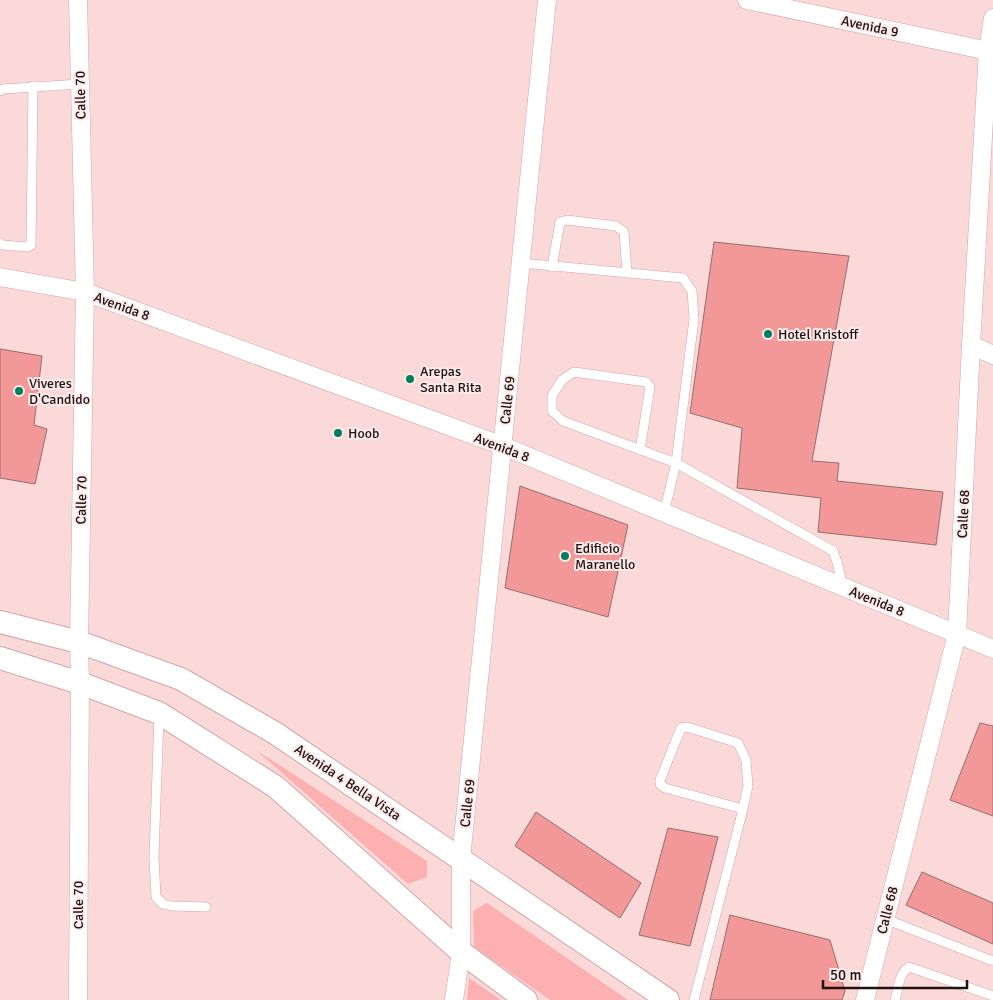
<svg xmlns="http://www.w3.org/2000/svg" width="993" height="1000" font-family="Signika,sans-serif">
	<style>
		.green { fill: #fdb0b0 }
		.building { fill: #f39899; stroke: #936e6d }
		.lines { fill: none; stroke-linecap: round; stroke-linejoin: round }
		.service-casing { stroke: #cfa7a6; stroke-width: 10 }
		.minor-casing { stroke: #cfa7a6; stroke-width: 19 }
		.tertiary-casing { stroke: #cfa7a6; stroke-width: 24 }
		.service { stroke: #fff; stroke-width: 9 }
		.minor { stroke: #fff; stroke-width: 18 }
		.tertiary { stroke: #fff; stroke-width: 22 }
		.poi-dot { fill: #007f5f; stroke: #fdebeb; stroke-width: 2 }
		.labels { text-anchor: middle; stroke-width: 4; stroke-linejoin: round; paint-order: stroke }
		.street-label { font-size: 14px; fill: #1f1111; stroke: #fdebeb }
		.poi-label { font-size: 14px; fill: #1f1111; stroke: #fdebeb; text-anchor: start }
	</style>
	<rect width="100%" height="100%" fill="#fbd9d9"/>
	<g class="green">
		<polygon points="256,750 427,861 427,877 408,884"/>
		<polygon points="487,903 628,1000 550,1000 474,947 473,911"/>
		<polygon points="469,978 501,1000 467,1000"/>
	</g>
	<g class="building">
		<polygon points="714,242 849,256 812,461 839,463 837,481 943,492 936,545 818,532 821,498 737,488 742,428 690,413"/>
		<polygon points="0,349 42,356 34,425 47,429 35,484 0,478"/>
		<polygon points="520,486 628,525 608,617 505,588"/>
		<polygon points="980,723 993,726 993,816 950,800"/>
		<polygon points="536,812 641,883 620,918 515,846"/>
		<polygon points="668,828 718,837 690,946 639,935"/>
		<polygon points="922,872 993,903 993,944 906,905"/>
		<polygon points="730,915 830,940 845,991 842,1000 710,1000"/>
	</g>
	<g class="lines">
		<g class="service-casing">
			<g id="service">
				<polyline points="0,91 3,89 80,84"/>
				<polyline points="0,243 2,245 28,247 31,245 33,86"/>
				<polyline points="521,263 683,278 692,291 694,319 676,463 664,513"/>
				<polyline points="552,267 560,222 567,220 616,226 624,232 627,273"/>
				<polyline points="640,450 650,387 646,382 574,372 562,380 552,396 552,411 563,421 676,463 833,551 837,562 843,587"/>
				<polyline points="159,716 154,857 156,897 163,904 171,906 206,907"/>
				<polyline points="885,919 993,961"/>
				<polyline points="694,1000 743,809 748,786 746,760 738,743 687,727 681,728 660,780 660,784 665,788 743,809"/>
				<path d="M 895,1000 C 898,989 899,973 909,967 L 993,996"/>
			</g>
		</g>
		<g class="minor-casing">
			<g id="minor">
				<polyline points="747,0 993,52"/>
				<polyline points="0,277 85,292 503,446 993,649"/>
				<polyline points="971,345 993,355"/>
				<polyline points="78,1000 80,683 79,642 85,292 78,0"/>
				<polyline points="454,1000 461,952 461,859 547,0"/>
				<polyline points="865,1000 957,634 971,345 988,50 993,18"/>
			</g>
		</g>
		<g class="tertiary-casing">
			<g id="tertiary">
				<polyline points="0,622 79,642 181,679 275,733 668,1000"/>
				<polyline points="0,658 80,683 159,713 276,787 461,952 526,1000"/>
			</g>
		</g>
		<use href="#service" class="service"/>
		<use href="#minor" class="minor"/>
		<use href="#tertiary" class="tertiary"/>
	</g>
	<g class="poi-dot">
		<circle cx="768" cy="334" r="5"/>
		<circle cx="410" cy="379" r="5"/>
		<circle cx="19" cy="391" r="5"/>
		<circle cx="338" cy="433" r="5"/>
		<circle cx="565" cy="556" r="5"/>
	</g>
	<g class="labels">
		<g class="street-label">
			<text transform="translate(870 26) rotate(12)" y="5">Avenida 9</text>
			<text transform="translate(80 95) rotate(-91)" y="5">Calle 70</text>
			<text transform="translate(122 306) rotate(20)" y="5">Avenida 8</text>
			<text transform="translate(507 400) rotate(-84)" y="5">Calle 69</text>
			<text transform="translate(502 447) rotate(21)" y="5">Avenida 8</text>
			<text transform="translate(81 500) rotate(-89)" y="5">Calle 70</text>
			<text transform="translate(963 514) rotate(-87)" y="5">Calle 68</text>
			<text transform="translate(877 601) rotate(22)" y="5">Avenida 8</text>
			<text transform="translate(348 782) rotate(34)" y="5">Avenida 4 Bella Vista</text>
			<text transform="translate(467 803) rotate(-84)" y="5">Calle 69</text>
			<text transform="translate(78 905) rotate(-90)" y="5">Calle 70</text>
			<text transform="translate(887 910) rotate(-76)" y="5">Calle 68</text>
		</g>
		<g class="poi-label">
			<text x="778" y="339">Hotel Kristoff</text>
			<text x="420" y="376">Arepas<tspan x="420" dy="16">Santa Rita</tspan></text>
			<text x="29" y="388">Viveres<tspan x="29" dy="16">D'Candido</tspan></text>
			<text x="348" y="438">Hoob</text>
			<text x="575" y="553">Edificio<tspan x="575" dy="16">Maranello</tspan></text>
		</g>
	</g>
	<path d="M823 980v8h144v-8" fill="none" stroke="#1f1111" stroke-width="2.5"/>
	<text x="830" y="980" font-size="15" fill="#1f1111" stroke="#fdebeb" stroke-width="4" paint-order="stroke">50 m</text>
</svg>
